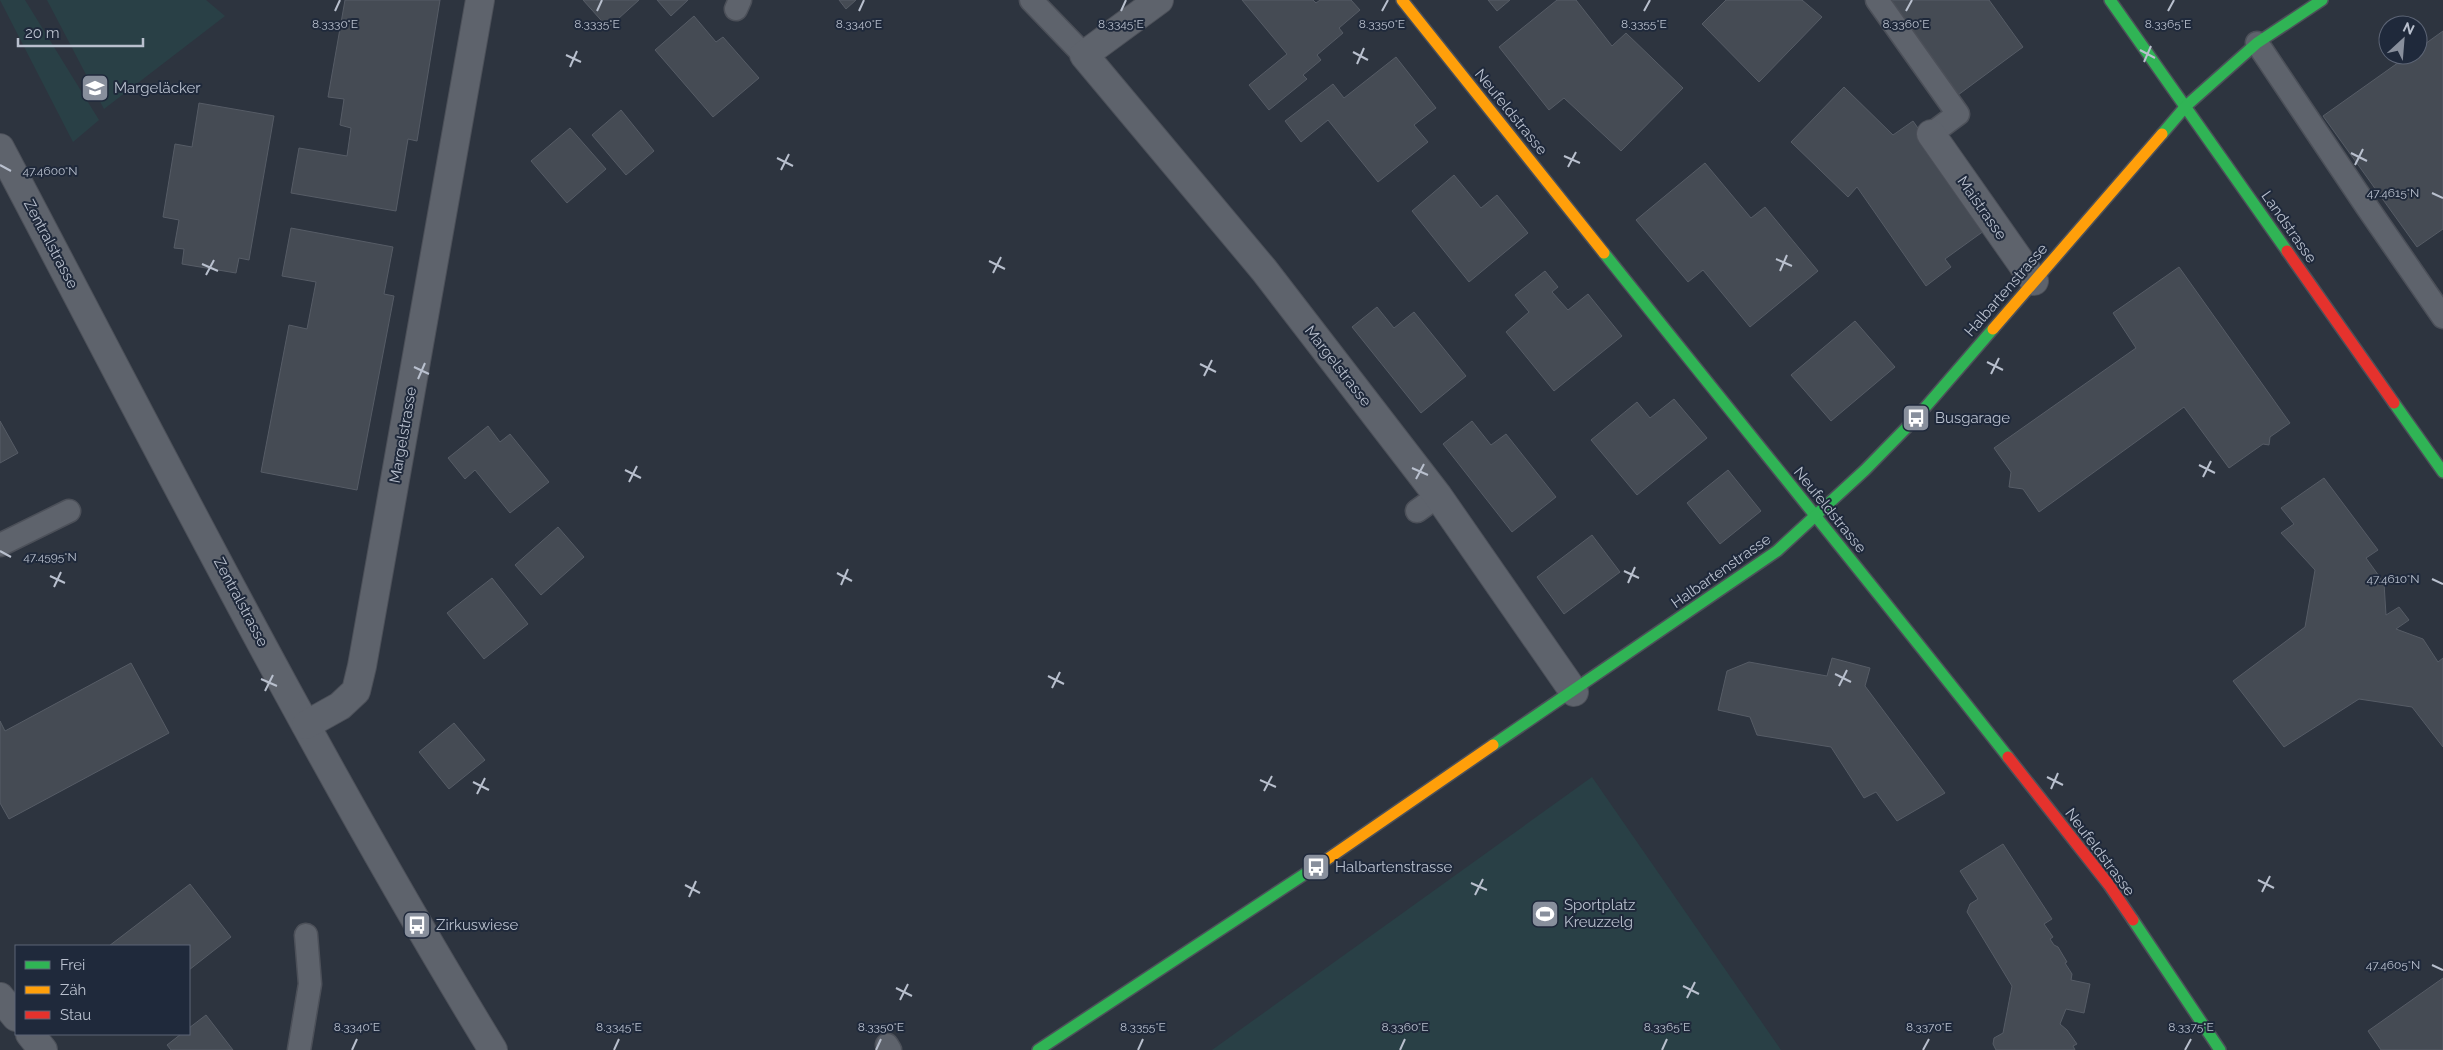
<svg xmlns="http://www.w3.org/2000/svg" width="2443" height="1050" font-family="Raleway,sans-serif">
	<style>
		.green { fill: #294046 }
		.building { fill: #454b54; stroke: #565c66 }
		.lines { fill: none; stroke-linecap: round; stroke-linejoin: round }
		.lane-casing { stroke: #4c5059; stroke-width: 25 }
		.street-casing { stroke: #4c5059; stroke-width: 30 }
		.fast-casing { stroke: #4c5059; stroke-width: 14 }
		.slow-casing { stroke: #4c5059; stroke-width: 14 }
		.jam-casing { stroke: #4c5059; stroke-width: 14 }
		.lane { stroke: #5e636c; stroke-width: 22 }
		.street { stroke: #5e636c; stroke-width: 28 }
		.fast { stroke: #30b455; stroke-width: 11 }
		.slow { stroke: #ff9f0a; stroke-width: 11 }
		.jam { stroke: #e5322d; stroke-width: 11 }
		.ticks { fill: none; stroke: #b9c0ce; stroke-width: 2 }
		.labels { text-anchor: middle; stroke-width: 4; stroke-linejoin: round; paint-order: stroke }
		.poi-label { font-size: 15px; fill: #b9c0ce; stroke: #1f293b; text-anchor: start }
		.street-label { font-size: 15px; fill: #b9c0ce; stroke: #1f293b }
		.ticks-label { font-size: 12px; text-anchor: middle; fill: #b9c0ce; stroke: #1f293b; stroke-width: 4; stroke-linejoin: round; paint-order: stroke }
	</style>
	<rect width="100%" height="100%" fill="#2d343f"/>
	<g class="green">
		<polygon points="0,0 25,0 99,120 73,142"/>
		<polygon points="47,0 206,0 225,16 104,109"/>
		<polygon points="1592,777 1781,1050 1212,1050"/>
	</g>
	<g class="building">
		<polygon points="345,0 440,0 417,141 408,139 396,211 291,193 299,148 347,156 351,128 340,125 344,99 328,97"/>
		<polygon points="583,0 639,0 608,28"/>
		<polygon points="657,0 688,0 671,16"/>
		<polygon points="839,0 856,0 846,9"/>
		<polygon points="1242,0 1313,0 1316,3 1320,0 1351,0 1360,10 1339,28 1343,33 1317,55 1321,60 1303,75 1307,79 1269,110 1249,85 1287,54"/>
		<polygon points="1488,0 1510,0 1497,11"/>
		<polygon points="1557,0 1576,0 1612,46 1626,33 1683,88 1621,151 1564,98 1549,110 1499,47"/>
		<polygon points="1726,0 1802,0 1822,17 1759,82 1702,24"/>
		<polygon points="1890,0 1989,0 2023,47 1958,95"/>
		<polygon points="694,16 716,42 723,37 759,78 713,117 655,50"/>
		<polygon points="2443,31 2443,229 2417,247 2323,116 2409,55 2418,55 2418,49"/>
		<polygon points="1396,57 1436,108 1414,125 1428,142 1378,182 1328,120 1301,142 1285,121 1333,84 1344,98"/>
		<polygon points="1844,87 1893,135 1913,121 1988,228 1945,259 1951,267 1926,286 1857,187 1848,197 1791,142"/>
		<polygon points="199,103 274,116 249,260 239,258 236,273 182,264 184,249 174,248 179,220 163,217 175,144 192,147"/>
		<polygon points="621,110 654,151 626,175 592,135"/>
		<polygon points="570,128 606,169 567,203 531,161"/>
		<polygon points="1705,163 1751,218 1765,207 1818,271 1750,327 1703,270 1688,282 1636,220"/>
		<polygon points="1454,175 1481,208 1497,195 1528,233 1469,282 1412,211"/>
		<polygon points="291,228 393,247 384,294 394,296 357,490 261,472 289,325 307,329 316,282 282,276"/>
		<polygon points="2179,267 2290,423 2270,437 2269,445 2263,444 2229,468 2184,407 2039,512 2023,489 2009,487 2011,472 1994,448 2136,348 2113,313"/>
		<polygon points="1545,271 1558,287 1552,292 1568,310 1588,294 1622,336 1554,391 1506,332 1529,312 1515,295"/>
		<polygon points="1377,307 1394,328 1414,312 1466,376 1421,413 1352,327"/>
		<polygon points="1855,321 1895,367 1831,421 1791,375"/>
		<polygon points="1674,399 1707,438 1637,495 1591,440 1637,402 1650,418"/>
		<polygon points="0,421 18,453 0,463"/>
		<polygon points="1472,421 1491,445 1506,434 1556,497 1512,532 1443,444"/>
		<polygon points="488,426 500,442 510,434 549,482 510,513 475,470 465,479 448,458"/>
		<polygon points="1728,470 1761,511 1720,544 1687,503"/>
		<polygon points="2324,478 2378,550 2366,558 2384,583 2386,615 2399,607 2409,620 2396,629 2423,639 2438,662 2443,658 2443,747 2412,707 2359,699 2284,747 2233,681 2305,627 2315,570 2281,533 2294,524 2281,508"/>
		<polygon points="558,527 584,557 541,595 515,565"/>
		<polygon points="1592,535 1620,572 1564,614 1537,577"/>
		<polygon points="492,578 528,624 484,659 447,613"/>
		<polygon points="1832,658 1870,668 1865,686 1945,793 1897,821 1876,792 1864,798 1831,747 1757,735 1750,717 1718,710 1727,671 1749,662 1827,676"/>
		<polygon points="131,663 169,733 9,819 0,803 0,721 5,731"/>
		<polygon points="454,723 485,760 449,789 419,752"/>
		<polygon points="2003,844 2052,919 2044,924 2053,937 2050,939 2054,945 2058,947 2067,962 2065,963 2072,974 2071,980 2090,984 2084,1013 2066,1009 2060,1024 2067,1030 2077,1044 2073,1046 2075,1050 1996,1050 1993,1044 1994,1038 2003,1033 2012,986 1967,912 1970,904 1978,899 1960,871"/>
		<polygon points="190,884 231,937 189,970 189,946 109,946"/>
		<polygon points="2443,978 2443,1050 2381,1050 2368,1031"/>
		<polygon points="206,1015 233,1050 171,1050 167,1045 181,1034 189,1034 189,1028"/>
	</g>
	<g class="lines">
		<g class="lane-casing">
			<g id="lane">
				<polyline points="1031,0 1084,55"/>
				<polyline points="1877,0 1958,114 1931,134"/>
				<polyline points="736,9 740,0"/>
				<polyline points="2257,43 2367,207 2443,317"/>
				<polyline points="1417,511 1438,496"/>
				<polyline points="0,545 69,511"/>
				<polyline points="887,1045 890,1050"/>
				<polyline points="299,1050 310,984 306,935"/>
			</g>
		</g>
		<g class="street-casing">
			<g id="street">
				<polyline points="1159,0 1084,55 1264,270 1438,496 1574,692"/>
				<polyline points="1931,134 2034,281"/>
				<path d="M 0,148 C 160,451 314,757 493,1050"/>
				<polyline points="306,725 340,706 356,691 362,666 480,0"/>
				<polyline points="0,997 16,1017"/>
				<polyline points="30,1034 43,1050"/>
			</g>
		</g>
		<g class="fast-casing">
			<g id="fast">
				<polyline points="2110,0 2287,251"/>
				<polyline points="2162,134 2186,106 2257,43 2322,0"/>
				<path d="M 1604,253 C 1739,422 1875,588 2008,757"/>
				<polyline points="2394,403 2443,472"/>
				<polyline points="1493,745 1777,551 1865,470 1916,418 1993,329"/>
				<polyline points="2133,920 2220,1050"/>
				<polyline points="1038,1050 1326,860"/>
			</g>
		</g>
		<g class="slow-casing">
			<g id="slow">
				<polyline points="1402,0 1604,253"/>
				<polyline points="1993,329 2162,134"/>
				<polyline points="1326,860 1493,745"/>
			</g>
		</g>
		<g class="jam-casing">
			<g id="jam">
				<polyline points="2287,251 2394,403"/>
				<polyline points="2008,757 2109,885 2133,920"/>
			</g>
		</g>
		<use href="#lane" class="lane"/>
		<use href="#street" class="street"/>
		<use href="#fast" class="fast"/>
		<use href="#slow" class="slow"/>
		<use href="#jam" class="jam"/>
	</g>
	<path class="ticks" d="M 335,11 L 340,0M 597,11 L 602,0M 859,11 L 864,0M 1121,11 L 1126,0M 1382,11 L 1388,0M 1644,11 L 1650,0M 1906,11 L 1912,0M 2168,11 L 2174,0M 2140,50 L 2155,58M 1353,52 L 1368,60M 566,55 L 581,62M 2144,62 L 2151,46M 1357,64 L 1364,48M 570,67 L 577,51M 2351,153 L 2367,161M 1564,156 L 1580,163M 777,158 L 793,166M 0,165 L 11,171M 2355,165 L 2363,149M 1568,167 L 1576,152M 781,170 L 789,154M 2432,193 L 2443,198M 1776,259 L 1792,266M 989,261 L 1005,269M 202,264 L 218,271M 1780,271 L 1787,255M 993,273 L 1001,257M 206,275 L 214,260M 1987,362 L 2003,370M 1200,364 L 1216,372M 414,367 L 429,374M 1991,374 L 1999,358M 1204,376 L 1212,360M 418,379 L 425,363M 2199,465 L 2215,473M 1412,468 L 1428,475M 625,470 L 641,478M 2203,477 L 2211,461M 1416,479 L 1424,464M 629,482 L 637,466M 0,551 L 11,557M 1624,571 L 1639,578M 837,573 L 852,581M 50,576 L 65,583M 2432,579 L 2443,584M 1628,583 L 1635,567M 841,585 L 848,569M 54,587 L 61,572M 1835,674 L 1851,682M 1048,676 L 1064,684M 261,679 L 277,686M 1839,686 L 1847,670M 1052,688 L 1060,672M 265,691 L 273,675M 2047,777 L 2063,785M 1260,780 L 1276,787M 473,782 L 489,790M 2051,789 L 2058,773M 1264,791 L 1272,776M 477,794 L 485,778M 2258,880 L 2274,888M 1471,883 L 1487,890M 685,885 L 700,893M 2262,892 L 2270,876M 1475,895 L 1483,879M 689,897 L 696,881M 2432,965 L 2443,970M 1683,986 L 1699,994M 896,988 L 912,996M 1687,998 L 1695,982M 900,1000 L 908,984M 352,1050 L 357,1039M 614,1050 L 619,1039M 876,1050 L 881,1039M 1138,1050 L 1143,1039M 1400,1050 L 1405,1039M 1662,1050 L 1667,1039M 1923,1050 L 1929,1039M 2185,1050 L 2191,1039"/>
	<defs>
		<g id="school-square" transform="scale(1.4375)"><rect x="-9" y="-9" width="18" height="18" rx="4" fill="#888f9c" stroke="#1f293b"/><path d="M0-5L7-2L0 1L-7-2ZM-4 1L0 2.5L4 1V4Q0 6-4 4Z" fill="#fff"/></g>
		<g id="bus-square" transform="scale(1.4375)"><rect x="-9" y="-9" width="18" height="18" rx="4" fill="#888f9c" stroke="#1f293b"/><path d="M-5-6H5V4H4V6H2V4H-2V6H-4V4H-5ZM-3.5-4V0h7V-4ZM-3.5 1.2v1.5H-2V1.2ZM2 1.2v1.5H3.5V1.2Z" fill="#fff"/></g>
		<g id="stadium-square" transform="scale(1.4375)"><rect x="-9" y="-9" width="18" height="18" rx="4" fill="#888f9c" stroke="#1f293b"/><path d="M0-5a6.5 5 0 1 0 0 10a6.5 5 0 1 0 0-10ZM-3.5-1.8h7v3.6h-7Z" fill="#fff"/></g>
	</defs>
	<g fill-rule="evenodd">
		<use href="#school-square" x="95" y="88"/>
		<use href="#bus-square" x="1916" y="418"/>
		<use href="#bus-square" x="1316" y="867"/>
		<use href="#stadium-square" x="1545" y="914"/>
		<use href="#bus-square" x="417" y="925"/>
	</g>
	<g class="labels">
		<g class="poi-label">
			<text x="114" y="93">Margeläcker</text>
			<text x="1935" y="423">Busgarage</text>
			<text x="1335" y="872">Halbartenstrasse</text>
			<text x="1564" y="910">Sportplatz<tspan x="1564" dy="17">Kreuzzelg</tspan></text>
			<text x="436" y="930">Zirkuswiese</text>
		</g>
		<g class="street-label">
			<text transform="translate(1511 112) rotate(51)" y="5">Neufeldstrasse</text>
			<text transform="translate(1982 208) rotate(55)" y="5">Maistrasse</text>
			<text transform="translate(2289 227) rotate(55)" y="5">Landstrasse</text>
			<text transform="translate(51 244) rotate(62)" y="5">Zentralstrasse</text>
			<text transform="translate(2006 290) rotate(-49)" y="5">Halbartenstrasse</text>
			<text transform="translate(1338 366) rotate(52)" y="5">Margelstrasse</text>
			<text transform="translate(403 435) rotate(-80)" y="5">Margelstrasse</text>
			<text transform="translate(1830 510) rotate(51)" y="5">Neufeldstrasse</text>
			<text transform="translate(1721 571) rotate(-35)" y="5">Halbartenstrasse</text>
			<text transform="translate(241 602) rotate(62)" y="5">Zentralstrasse</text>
			<text transform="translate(2100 852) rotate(53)" y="5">Neufeldstrasse</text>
		</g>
	</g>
	<g class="ticks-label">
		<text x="335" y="28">8.3330°E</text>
		<text x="597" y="28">8.3335°E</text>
		<text x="859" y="28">8.3340°E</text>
		<text x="1121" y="28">8.3345°E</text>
		<text x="1382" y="28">8.3350°E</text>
		<text x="1644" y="28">8.3355°E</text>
		<text x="1906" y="28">8.3360°E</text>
		<text x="2168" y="28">8.3365°E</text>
		<text x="50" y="175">47.4600°N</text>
		<text x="2393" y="197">47.4615°N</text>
		<text x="50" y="561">47.4595°N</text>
		<text x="2393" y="583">47.4610°N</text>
		<text x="2393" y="969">47.4605°N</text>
		<text x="357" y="1031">8.3340°E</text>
		<text x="619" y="1031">8.3345°E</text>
		<text x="881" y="1031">8.3350°E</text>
		<text x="1143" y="1031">8.3355°E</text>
		<text x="1405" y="1031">8.3360°E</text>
		<text x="1667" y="1031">8.3365°E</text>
		<text x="1929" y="1031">8.3370°E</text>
		<text x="2191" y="1031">8.3375°E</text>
	</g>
	<rect x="15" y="945" width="175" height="90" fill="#1f293b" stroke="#5d6576"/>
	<rect x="25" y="961" width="25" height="8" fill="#30b455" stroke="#5d6576"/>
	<text x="60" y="970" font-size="15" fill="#b9c0ce">Frei</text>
	<rect x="25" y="986" width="25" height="8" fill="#ff9f0a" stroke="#5d6576"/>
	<text x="60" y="995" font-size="15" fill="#b9c0ce">Zäh</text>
	<rect x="25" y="1011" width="25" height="8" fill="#e5322d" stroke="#5d6576"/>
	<text x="60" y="1020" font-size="15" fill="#b9c0ce">Stau</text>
	<g transform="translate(2403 40) rotate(26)"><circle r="24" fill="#1f293b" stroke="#5d6576"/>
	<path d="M0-4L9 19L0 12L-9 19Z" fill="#888f9c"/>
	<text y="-8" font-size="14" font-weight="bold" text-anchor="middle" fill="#b9c0ce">N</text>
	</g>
	<path d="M18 38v8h125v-8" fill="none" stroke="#b9c0ce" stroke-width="2.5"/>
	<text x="25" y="38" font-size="15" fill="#b9c0ce" stroke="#1f293b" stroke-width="4" paint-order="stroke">20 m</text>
</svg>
